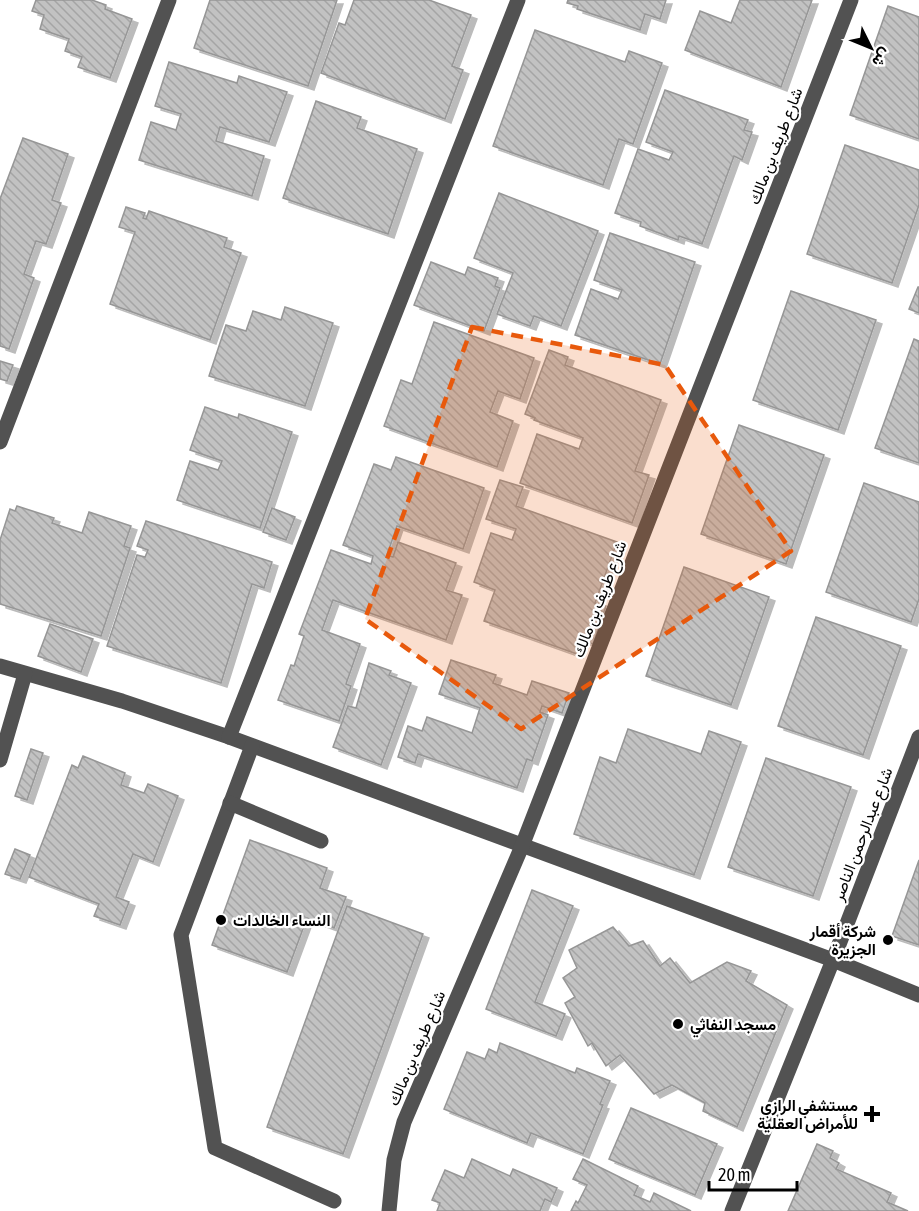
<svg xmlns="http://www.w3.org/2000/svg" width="919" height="1211" font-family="'Asap Condensed',Vazirmatn,sans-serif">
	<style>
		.building { fill: url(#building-back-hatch); stroke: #969696; stroke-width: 1.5; filter: url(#shadow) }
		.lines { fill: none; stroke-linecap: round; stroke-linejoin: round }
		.minor { stroke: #525252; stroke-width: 15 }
		.marked { fill: #e8590c; fill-opacity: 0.2; stroke: #e8590c; stroke-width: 4.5; stroke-dasharray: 12 8; stroke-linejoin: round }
		.poi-dot { fill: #000; stroke: #fff; stroke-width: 2 }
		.labels { text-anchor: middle; stroke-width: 4.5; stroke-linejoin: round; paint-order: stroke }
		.street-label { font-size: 16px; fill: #000; stroke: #fff }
		.poi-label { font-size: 16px; font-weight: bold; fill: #000; stroke: #fff; text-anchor: start }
	</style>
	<defs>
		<pattern id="building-back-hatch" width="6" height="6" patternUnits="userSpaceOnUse" patternTransform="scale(1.5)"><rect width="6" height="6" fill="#c2c2c2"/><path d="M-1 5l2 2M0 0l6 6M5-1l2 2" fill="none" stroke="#a5a5a5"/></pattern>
		<filter id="shadow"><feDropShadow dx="6" dy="4" stdDeviation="0" flood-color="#0004"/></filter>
	</defs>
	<rect width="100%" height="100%" fill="#fff"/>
	<g class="building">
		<polygon points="36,0 92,0 106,5 105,9 132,19 110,78 78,67 82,57 65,51 69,39 40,29 44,15 32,11"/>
		<polygon points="210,0 337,0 308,86 194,48"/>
		<polygon points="354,0 429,0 471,15 452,66 463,70 445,119 321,73 339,23 345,25"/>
		<polygon points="568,0 666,0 660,19 645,14 640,30 577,9 578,6 567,3"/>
		<polygon points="740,0 812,0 781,87 685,50 700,11 731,23"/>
		<polygon points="888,6 919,17 919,139 850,115"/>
		<polygon points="535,30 625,62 629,51 662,63 633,144 619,139 603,185 493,146"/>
		<polygon points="169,62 237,83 239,76 287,92 269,142 220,127 216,141 264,156 252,196 139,160 151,122 176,130 181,114 155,106"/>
		<polygon points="665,90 748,120 744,130 752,132 742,160 734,156 702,244 679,236 678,240 640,226 641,222 615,213 638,149 669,160 673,152 646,142"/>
		<polygon points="316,101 361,117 357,128 417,149 388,234 283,198"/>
		<polygon points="23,138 68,154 52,200 61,203 46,244 36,241 24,274 34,278 9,349 0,346 0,199"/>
		<polygon points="845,145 919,170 919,205 892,283 807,254"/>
		<polygon points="499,193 598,231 561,326 534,316 530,326 497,314 513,273 474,258"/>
		<polygon points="126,207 145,213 143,218 146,219 149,211 227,238 224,247 241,253 210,340 110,304 135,232 119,227"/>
		<polygon points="610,233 695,262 660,364 575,335 591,289 618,299 622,290 594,280"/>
		<polygon points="431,262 465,275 468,267 498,278 495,286 500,288 484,331 414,305"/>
		<polygon points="918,287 919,287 919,313 909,309"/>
		<polygon points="791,291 876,320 838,430 753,400"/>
		<polygon points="285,307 333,323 305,406 209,376 226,325 246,331 253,311 281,320"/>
		<polygon points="434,322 534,358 520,399 498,391 490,412 513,421 497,467 384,426 401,380 412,384"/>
		<polygon points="914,339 919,341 919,463 875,448"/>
		<polygon points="549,350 568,357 565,365 661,400 635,471 649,475 632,523 520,483 537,434 579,449 583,438 534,420 535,418 525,414"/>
		<polygon points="0,361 13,365 7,381 0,379"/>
		<polygon points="205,407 238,418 239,414 292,432 260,528 177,500 190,461 218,470 222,461 190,450"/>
		<polygon points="739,425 824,455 786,564 701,534"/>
		<polygon points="396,457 484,488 463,549 397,526 387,555 393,557 398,542 456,563 446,590 462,595 446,640 333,600 322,630 360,644 346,684 351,686 339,721 278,700 291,665 294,666 304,636 299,634 331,550 371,564 373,556 343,545 374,464 391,470"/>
		<polygon points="500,480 523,487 516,506 617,542 595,603 606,606 593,644 582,640 577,654 484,621 495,590 474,582 491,533 512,540 516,529 486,519"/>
		<polygon points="864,483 919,502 919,599 911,622 826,592"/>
		<polygon points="17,506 54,518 52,523 82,533 89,512 131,526 124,546 130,548 101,636 0,604 0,540 10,509 15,511"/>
		<polygon points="272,508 295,517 286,540 263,532"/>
		<polygon points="146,521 272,562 264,588 252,584 221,683 107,646 137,555 145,557 148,550 137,546"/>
		<polygon points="684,567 769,597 731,705 646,676"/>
		<polygon points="816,617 901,646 863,755 778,726"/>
		<polygon points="50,624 93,639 81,672 38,656"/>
		<polygon points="451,660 496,675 493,683 527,695 532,681 569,693 562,713 542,706 540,712 548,715 532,761 527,759 517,788 418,754 415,763 398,757 408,726 422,731 427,717 472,733 480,708 439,694"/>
		<polygon points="369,663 391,671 389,675 411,683 381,765 333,747 348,706 356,708"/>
		<polygon points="628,729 701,754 709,731 741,742 694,875 574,834 600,757 616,763"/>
		<polygon points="31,749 43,753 27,800 15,796"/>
		<polygon points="83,756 125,773 121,785 144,793 148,784 178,796 153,862 133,854 116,897 129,902 120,925 94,916 99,904 29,877 72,765 78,768"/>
		<polygon points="766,758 851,787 813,896 728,867"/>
		<polygon points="250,840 327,868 320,888 346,897 334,928 307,918 287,972 212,945"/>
		<polygon points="15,849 30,855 20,879 5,874"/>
		<polygon points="919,860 919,945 892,936"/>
		<polygon points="532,890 573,906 535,1002 565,1014 556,1036 486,1009"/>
		<polygon points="347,906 423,934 343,1154 267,1127"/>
		<polygon points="613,927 629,946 643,941 660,966 670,958 690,983 727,962 751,971 746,981 787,1005 737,1127 703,1111 705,1103 672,1085 654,1094 620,1055 606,1066 592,1043 588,1046 565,1003 575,997 563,978 577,968 569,950"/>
		<polygon points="500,1043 575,1073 577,1068 610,1081 600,1104 603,1105 583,1154 531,1133 527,1143 444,1109 467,1052 485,1059 489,1049 497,1053"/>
		<polygon points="631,1108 717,1144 695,1195 609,1159"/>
		<polygon points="817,1144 833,1151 830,1158 839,1163 836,1169 891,1193 887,1202 908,1211 788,1211"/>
		<polygon points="472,1159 510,1176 513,1169 557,1188 551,1202 545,1199 540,1211 437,1211 440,1203 432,1200 445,1170 464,1178"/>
		<polygon points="583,1159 638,1186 634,1195 650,1202 654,1193 691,1211 571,1211 576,1201 578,1203 587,1185 573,1179"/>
	</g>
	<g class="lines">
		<g class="minor">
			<polyline points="0,442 169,0"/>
			<polyline points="0,666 122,701 229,737 833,960 919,995"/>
			<polyline points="229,737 518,0"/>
			<polyline points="252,746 181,935 215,1148 334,1201"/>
			<polyline points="0,760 25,674"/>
			<polyline points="230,803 321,841"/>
			<polyline points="389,1211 394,1160 404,1122 522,846 851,0"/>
			<polyline points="732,1211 833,960 919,737"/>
		</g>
	</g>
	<path class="marked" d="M 472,327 L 665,365 L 791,551 L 521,729 L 365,619 Z"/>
	<g class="poi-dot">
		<circle cx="221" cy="920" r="6"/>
		<circle cx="888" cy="940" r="6"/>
		<circle cx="678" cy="1024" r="6"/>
		<path d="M869 1105h6v6h6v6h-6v6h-6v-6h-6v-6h6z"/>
	</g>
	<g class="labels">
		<g class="street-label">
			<text transform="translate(775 146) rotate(-69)" y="6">شارع طريف بن مالك</text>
			<text transform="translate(599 599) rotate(-69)" y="6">شارع طريف بن مالك</text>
			<text transform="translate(862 834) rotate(-69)" y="6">شارع عبدالرحمن الناصر</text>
			<text transform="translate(416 1048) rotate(-67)" y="6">شارع طريف بن مالك</text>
		</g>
		<g class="poi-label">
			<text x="233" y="926">النساء الخالدات</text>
			<text x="876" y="937" text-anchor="end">شركة أقمار<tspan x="876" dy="18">الجزيرة</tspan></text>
			<text x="690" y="1030">مسجد النفاثي</text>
			<text x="858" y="1111" text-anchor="end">مستشفي الرازي<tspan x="858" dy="18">للأمراض العقلية</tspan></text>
		</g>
	</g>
	<g transform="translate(871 48) rotate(133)" stroke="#ffffff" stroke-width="4.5" paint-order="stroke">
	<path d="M0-4.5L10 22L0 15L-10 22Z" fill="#000000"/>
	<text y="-9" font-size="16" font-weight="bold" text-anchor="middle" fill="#000000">ش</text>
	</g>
	<path d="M709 1181v9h88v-9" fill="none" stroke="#000000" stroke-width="3"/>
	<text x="718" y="1181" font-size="18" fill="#000000" stroke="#ffffff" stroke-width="4.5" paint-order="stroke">20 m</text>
</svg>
